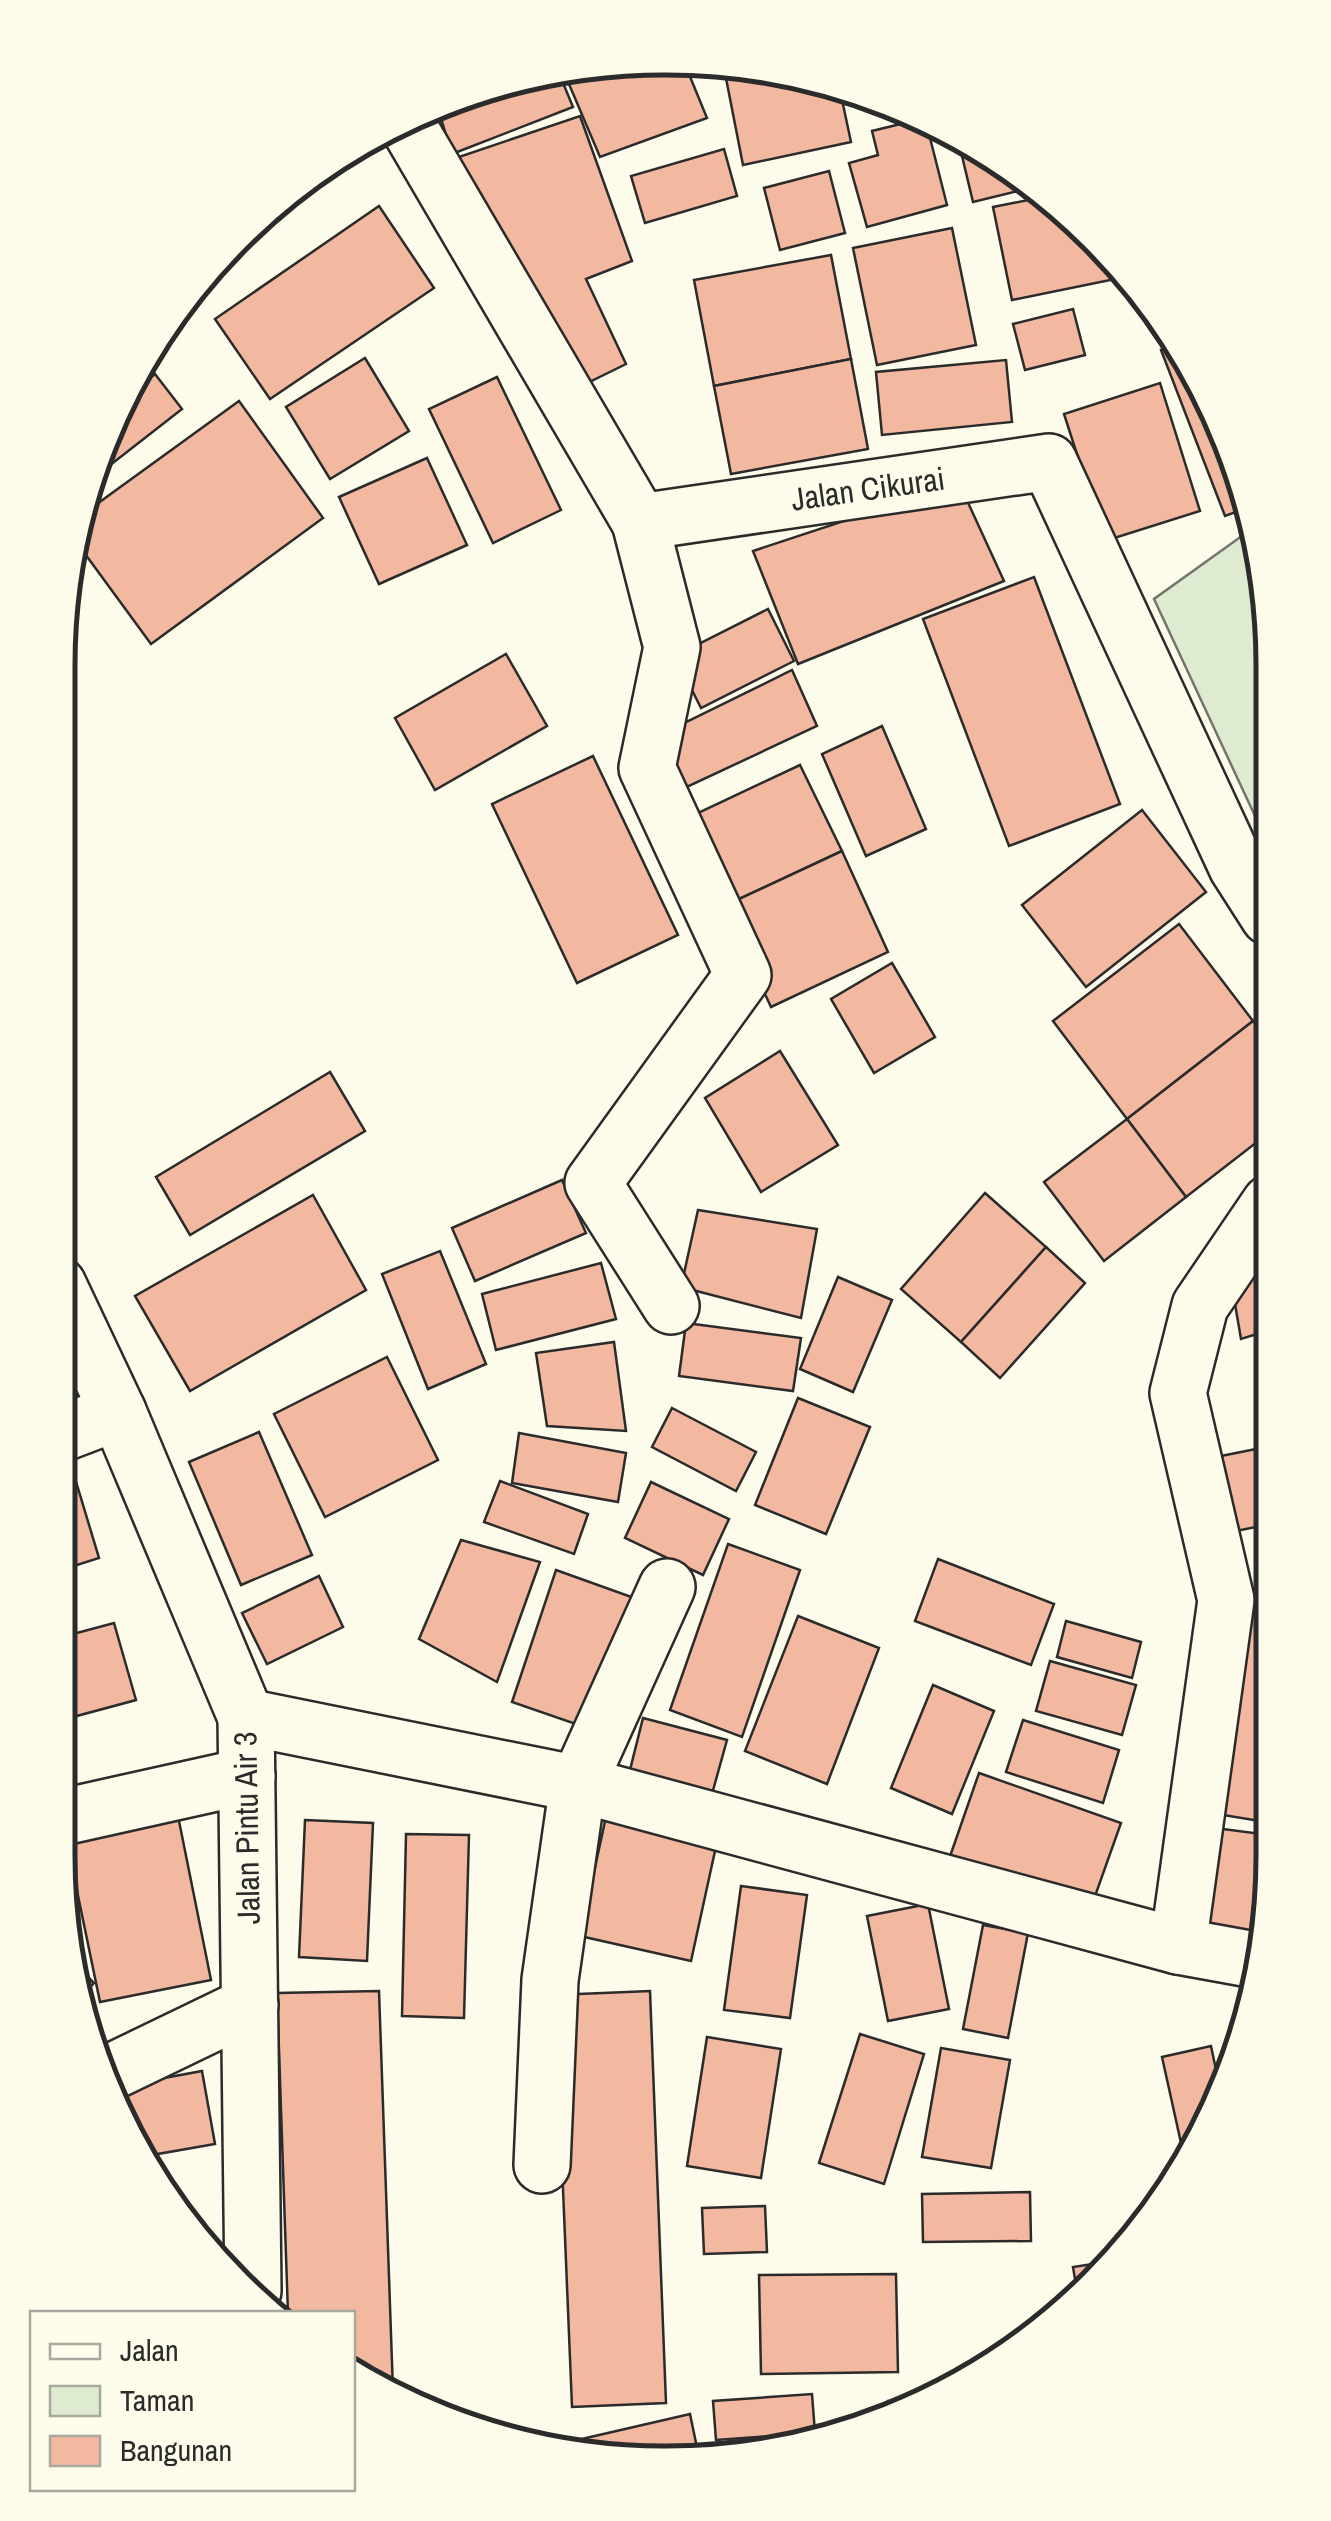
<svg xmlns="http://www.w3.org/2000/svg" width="1331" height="2521" font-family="'Archivo Narrow',sans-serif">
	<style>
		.green { fill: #deebd1; stroke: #74746e; stroke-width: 2.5 }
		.building { fill: #f2b8a0; stroke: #2b2b2b; stroke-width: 2.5 }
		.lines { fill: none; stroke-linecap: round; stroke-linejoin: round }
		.minor-casing { stroke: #2b2b2b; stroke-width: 60 }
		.minor { stroke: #fdfbea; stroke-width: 55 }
		.labels { text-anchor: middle; stroke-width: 8; stroke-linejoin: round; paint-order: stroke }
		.street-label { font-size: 32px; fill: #2b2b2b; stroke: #fdfbea }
		.rim { fill: none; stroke: #2b2b2b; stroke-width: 5 }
	</style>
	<rect width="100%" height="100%" fill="#fdfbea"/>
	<polygon class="green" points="1253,528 1268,586 1269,846 1154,599"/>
	<g class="building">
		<polygon points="684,62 707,118 600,157 566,77"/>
		<polygon points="723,63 841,95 851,142 743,165"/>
		<polygon points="561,78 573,107 452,154 439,112 479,88"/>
		<polygon points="580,116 632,261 586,279 626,364 571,391 453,159"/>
		<polygon points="925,118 947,205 867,227 849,163 878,155 872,131"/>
		<polygon points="957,135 1034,187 973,202"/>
		<polygon points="724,149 737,196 645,223 631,176"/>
		<polygon points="829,171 845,233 780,250 764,188"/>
		<polygon points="1048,196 1066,208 1130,276 1012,300 993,207"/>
		<polygon points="379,206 434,288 270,399 215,319"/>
		<polygon points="952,228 976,345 877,365 853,248"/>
		<polygon points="831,255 851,359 714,386 694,280"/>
		<polygon points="1073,309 1085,355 1025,370 1013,324"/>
		<polygon points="1176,344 1227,432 1247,508 1225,516 1161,350"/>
		<polygon points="365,358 409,431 330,479 286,407"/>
		<polygon points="851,359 868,449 731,474 714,386"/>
		<polygon points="1006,360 1012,422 882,435 876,372"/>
		<polygon points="155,374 182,409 100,473 119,403"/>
		<polygon points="497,377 561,510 493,543 429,409"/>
		<polygon points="1160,383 1200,511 1105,541 1064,414"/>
		<polygon points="239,401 323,518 151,644 80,547 90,509"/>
		<polygon points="427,458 467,545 379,584 339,497"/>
		<polygon points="959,483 1004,581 798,664 753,551"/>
		<polygon points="1034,577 1120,804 1009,846 923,619"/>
		<polygon points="768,609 794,661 701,708 675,656"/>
		<polygon points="506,654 547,726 435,790 395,718"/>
		<polygon points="792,670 817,726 676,792 658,736"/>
		<polygon points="882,726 926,829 866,856 822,754"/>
		<polygon points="593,756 678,935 577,983 492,804"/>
		<polygon points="800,765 842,851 724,906 683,820"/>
		<polygon points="1142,810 1206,892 1086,987 1022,905"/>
		<polygon points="842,851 888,952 771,1007 724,906"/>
		<polygon points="1179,924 1253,1021 1127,1119 1053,1021"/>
		<polygon points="892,963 935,1037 874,1073 831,999"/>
		<polygon points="1253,1021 1270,1043 1270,1132 1186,1197 1127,1119"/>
		<polygon points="780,1051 838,1145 761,1192 705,1098"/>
		<polygon points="330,1072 365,1131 190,1235 156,1177"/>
		<polygon points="1127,1119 1186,1197 1104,1261 1044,1182"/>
		<polygon points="562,1180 586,1233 475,1281 452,1228"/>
		<polygon points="985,1193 1046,1247 961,1342 901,1289"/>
		<polygon points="313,1195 366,1290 190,1391 135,1296"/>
		<polygon points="698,1210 817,1229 801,1318 681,1287"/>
		<polygon points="1270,1242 1270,1330 1241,1339 1229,1269"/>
		<polygon points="1046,1247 1085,1283 1000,1378 961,1342"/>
		<polygon points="440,1251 486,1364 428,1389 382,1274"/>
		<polygon points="601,1263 616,1319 496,1350 482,1294"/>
		<polygon points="838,1277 892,1300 853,1392 800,1369"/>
		<polygon points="686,1323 801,1338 793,1391 679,1376"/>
		<polygon points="614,1342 626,1431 547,1426 536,1353"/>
		<polygon points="387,1357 438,1460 325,1517 274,1414"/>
		<polygon points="798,1398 870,1427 826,1534 755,1505"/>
		<polygon points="672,1408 756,1452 736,1491 652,1447"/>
		<polygon points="259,1432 312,1555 241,1585 189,1462"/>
		<polygon points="519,1433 626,1453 618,1502 512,1483"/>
		<polygon points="1271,1446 1271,1524 1216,1535 1201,1460"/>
		<polygon points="74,1475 99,1558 58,1571 58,1480"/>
		<polygon points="500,1481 588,1514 574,1554 484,1522"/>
		<polygon points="651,1482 729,1519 703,1575 625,1538"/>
		<polygon points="461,1540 540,1562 497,1682 419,1639"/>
		<polygon points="728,1544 800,1570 742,1737 670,1710"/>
		<polygon points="938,1559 1054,1604 1031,1665 915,1621"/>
		<polygon points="556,1570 637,1599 593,1730 512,1702"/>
		<polygon points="319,1576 343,1627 267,1664 242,1613"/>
		<polygon points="1247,1608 1271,1612 1272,1823 1217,1814"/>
		<polygon points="798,1616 879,1648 827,1784 745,1751"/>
		<polygon points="1066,1621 1141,1642 1132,1678 1057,1657"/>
		<polygon points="114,1623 136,1700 58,1721 58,1638"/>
		<polygon points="1050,1661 1136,1685 1122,1735 1036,1711"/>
		<polygon points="933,1685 994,1711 952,1814 891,1788"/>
		<polygon points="643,1718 727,1740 712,1794 630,1770"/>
		<polygon points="1023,1720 1119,1750 1103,1803 1006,1772"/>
		<polygon points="979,1773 1121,1823 1088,1916 947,1865"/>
		<polygon points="609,1803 720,1828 691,1961 580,1936"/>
		<polygon points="176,1806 211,1980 100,2002 64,1828"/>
		<polygon points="305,1820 373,1823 367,1961 299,1957"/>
		<polygon points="1207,1827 1262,1834 1248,1947 1193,1940"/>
		<polygon points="406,1834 469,1835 464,2018 402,2016"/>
		<polygon points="1268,1853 1272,1853 1272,1895 1258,1947 1255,1947"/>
		<polygon points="741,1886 807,1895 790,2018 724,2010"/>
		<polygon points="928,1904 949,2009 888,2021 867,1916"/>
		<polygon points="983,1925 1028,1933 1008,2038 963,2029"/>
		<polygon points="76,1965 94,1983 81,1997"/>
		<polygon points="379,1991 393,2391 352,2372 352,2314 288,2314 277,1993"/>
		<polygon points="650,1991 666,2403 572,2407 555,1995"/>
		<polygon points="860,2034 924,2054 884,2184 819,2163"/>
		<polygon points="707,2037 781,2049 761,2178 687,2166"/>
		<polygon points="1211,2046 1220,2089 1211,2125 1185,2161 1162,2057"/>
		<polygon points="941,2048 1010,2060 991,2168 922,2157"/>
		<polygon points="202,2071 215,2144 146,2156 110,2088"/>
		<polygon points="1030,2192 1031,2241 923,2242 922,2194"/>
		<polygon points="765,2206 767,2252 704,2254 702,2208"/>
		<polygon points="1113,2261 1095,2286 1078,2297 1073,2267"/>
		<polygon points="896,2274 898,2372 761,2374 759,2275"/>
		<polygon points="812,2394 815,2433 716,2440 713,2401"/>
		<polygon points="888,2401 921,2402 899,2417 887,2420"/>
		<polygon points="690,2414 700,2462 547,2447"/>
	</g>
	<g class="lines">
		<g class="minor-casing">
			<g id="minor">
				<polyline points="408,126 640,522 1049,462 1237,867 1269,917"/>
				<polyline points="640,522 672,647 647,768 743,975 593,1183 671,1306"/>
				<polyline points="58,1285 118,1412 246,1717 253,2291"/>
				<polyline points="58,1435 118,1412"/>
				<polyline points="246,1717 578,1784 1178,1946 1255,1960"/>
				<polyline points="72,1815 247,1776"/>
				<polyline points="1178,1946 1226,1600 1178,1393 1200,1306 1270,1203"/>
				<polyline points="103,2076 250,2005"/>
				<polyline points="542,2165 550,1980 578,1784 667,1587"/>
			</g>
		</g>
		<use href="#minor" class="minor"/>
	</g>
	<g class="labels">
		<g class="street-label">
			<text transform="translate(868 489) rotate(-8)" y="11">Jalan Cikurai</text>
			<text transform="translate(247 1828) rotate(-91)" y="11">Jalan Pintu Air 3</text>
		</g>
	</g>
	<path d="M0 0H1331V2521H0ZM665 75H666A590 590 0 0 1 1256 665V1856A590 590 0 0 1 666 2446H665A590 590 0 0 1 75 1856V665A590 590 0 0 1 665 75Z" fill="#fdfbea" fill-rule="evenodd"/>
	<path class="rim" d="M665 75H666A590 590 0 0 1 1256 665V1856A590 590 0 0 1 666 2446H665A590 590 0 0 1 75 1856V665A590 590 0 0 1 665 75Z"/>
	<rect x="30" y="2311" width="325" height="180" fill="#fdfbea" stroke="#a9a89e" stroke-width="2.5"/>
	<rect x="50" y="2344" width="50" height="15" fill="#fdfbea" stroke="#a9a89e" stroke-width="2.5"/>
	<text x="120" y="2361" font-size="30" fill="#2b2b2b">Jalan</text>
	<rect x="50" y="2386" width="50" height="30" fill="#deebd1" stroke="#a9a89e" stroke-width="2.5"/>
	<text x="120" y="2411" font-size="30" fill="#2b2b2b">Taman</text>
	<rect x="50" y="2436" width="50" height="30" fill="#f2b8a0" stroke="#a9a89e" stroke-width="2.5"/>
	<text x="120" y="2461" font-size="30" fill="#2b2b2b">Bangunan</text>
</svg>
